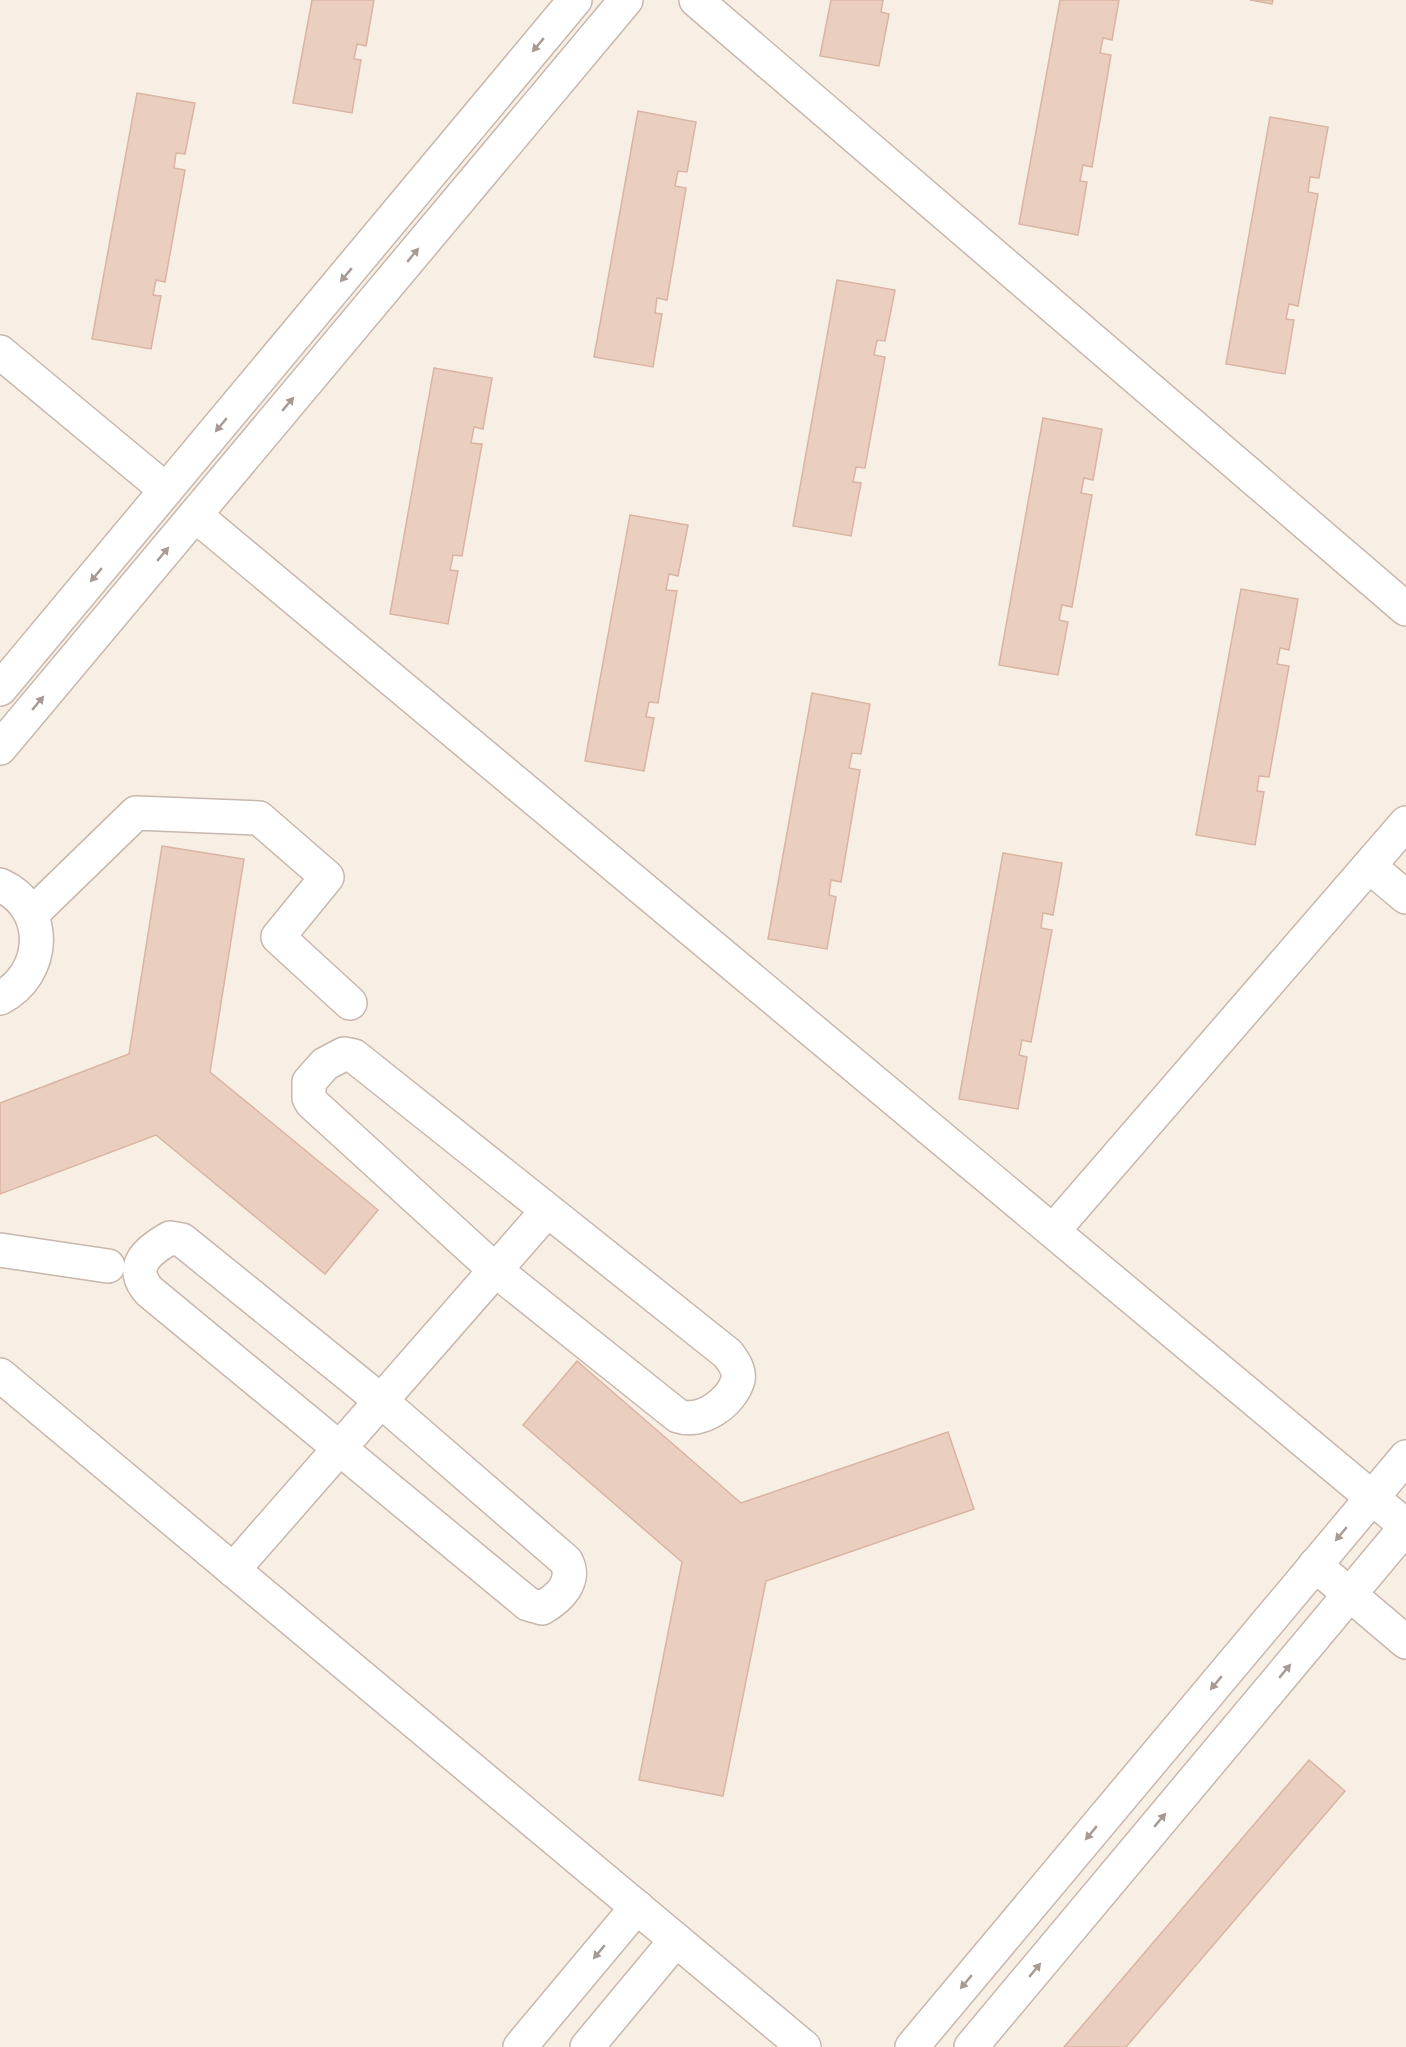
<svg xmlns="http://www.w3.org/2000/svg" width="1406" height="2047" font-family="'Exo 2',sans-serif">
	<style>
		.building { fill: #eacebf; stroke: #dab4a2; stroke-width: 1.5 }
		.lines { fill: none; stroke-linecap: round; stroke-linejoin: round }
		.minor-casing { stroke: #c7b7ac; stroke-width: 36 }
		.tertiary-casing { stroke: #c7b7ac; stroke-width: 36 }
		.minor { stroke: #fff; stroke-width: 33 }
		.tertiary { stroke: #fff; stroke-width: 33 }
		.oneway { fill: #a79a94 }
	</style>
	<rect width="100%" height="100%" fill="#f8efe4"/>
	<g class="building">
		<polygon points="312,0 374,0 366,46 357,44 354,59 361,60 352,113 293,103"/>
		<polygon points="831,0 883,0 881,12 889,14 879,66 820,56"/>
		<polygon points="1060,0 1119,0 1112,40 1103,38 1100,53 1111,55 1092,167 1083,165 1080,181 1087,182 1078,235 1019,224"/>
		<polygon points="1250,0 1273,0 1272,4"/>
		<polygon points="137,93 195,103 185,154 176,153 174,168 185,170 165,282 156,280 153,295 161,296 151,349 92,339"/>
		<polygon points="638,111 696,122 687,172 678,171 675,186 686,188 667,300 657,298 655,313 662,314 653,367 594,357"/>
		<polygon points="1270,117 1328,127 1319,178 1310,177 1308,192 1318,194 1298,306 1289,304 1286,319 1294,320 1285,374 1226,364"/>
		<polygon points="837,280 895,290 885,341 877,340 874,355 885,357 865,468 856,467 853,482 861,483 851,536 793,526"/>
		<polygon points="434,368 492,378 483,429 474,427 471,443 482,444 462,556 453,555 450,570 458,571 448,624 390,614"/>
		<polygon points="1043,418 1102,429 1093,480 1084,478 1081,493 1092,495 1072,607 1062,605 1059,620 1068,622 1058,675 999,665"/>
		<polygon points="630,515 688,525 678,576 669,574 666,590 677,591 658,703 649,702 646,717 654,718 644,771 585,761"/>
		<polygon points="1241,589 1298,599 1289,650 1280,648 1277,664 1289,666 1269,777 1259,776 1257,791 1264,792 1255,845 1196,835"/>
		<polygon points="812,693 870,704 861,754 852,753 849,768 860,770 841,882 831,880 829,895 836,897 827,949 768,939"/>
		<polygon points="162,846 244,859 210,1072 378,1210 325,1274 156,1135 0,1194 0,1103 129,1054"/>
		<polygon points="1003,853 1062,863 1053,915 1043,913 1041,928 1052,930 1031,1042 1022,1040 1019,1055 1027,1057 1018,1109 959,1099"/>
		<polygon points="577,1361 741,1503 948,1432 974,1509 766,1581 723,1796 639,1780 682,1562 523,1425"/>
		<polygon points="1309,1760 1345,1791 1126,2047 1064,2047"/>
	</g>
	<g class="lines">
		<g class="minor-casing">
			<g id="minor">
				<polyline points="696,0 1406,609"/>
				<polyline points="0,352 166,490"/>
				<polyline points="195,515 1406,1526"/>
				<polyline points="1369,866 1406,897"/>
				<path d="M 0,885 C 50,907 47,974 0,998"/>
				<polyline points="32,914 136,813 259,818 327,877 278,937 350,1003"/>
				<path d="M 344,1054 L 354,1056 L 728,1354 C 733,1361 740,1370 738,1380 C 731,1403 701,1424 678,1416 L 494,1269 L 312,1103 L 309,1098 L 309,1082 L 325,1064 Z"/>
				<polyline points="1053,1231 1406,823"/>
				<path d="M 170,1238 L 182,1240 L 380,1400 L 566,1561 C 577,1581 559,1598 542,1608 L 528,1604 L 149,1291 C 128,1267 147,1251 170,1238 Z"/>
				<polyline points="0,1250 108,1266"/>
				<polyline points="0,1375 804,2047"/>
				<polyline points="1315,1565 1406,1642"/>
				<polyline points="233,1570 547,1211"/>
				<polyline points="520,2047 637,1907"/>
				<polyline points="587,2047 676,1940"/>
			</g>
		</g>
		<g class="tertiary-casing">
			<g id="tertiary">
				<polyline points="0,689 575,0"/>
				<polyline points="0,748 626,0"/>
				<polyline points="912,2047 1406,1457"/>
				<polyline points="971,2047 1406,1527"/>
			</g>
		</g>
		<use href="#minor" class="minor"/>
		<use href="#tertiary" class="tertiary"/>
	</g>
	<defs><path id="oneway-solid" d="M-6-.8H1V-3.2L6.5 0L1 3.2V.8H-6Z" transform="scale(1.5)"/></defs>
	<g class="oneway">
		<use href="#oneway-solid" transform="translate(538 45) rotate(130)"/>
		<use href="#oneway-solid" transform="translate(413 255) rotate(-50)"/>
		<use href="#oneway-solid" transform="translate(346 275) rotate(130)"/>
		<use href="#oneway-solid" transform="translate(288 404) rotate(-50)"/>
		<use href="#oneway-solid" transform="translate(221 425) rotate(130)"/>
		<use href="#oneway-solid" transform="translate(163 554) rotate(-50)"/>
		<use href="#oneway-solid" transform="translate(96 575) rotate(130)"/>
		<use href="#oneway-solid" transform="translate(38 703) rotate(-50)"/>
		<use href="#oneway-solid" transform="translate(1341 1534) rotate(130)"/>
		<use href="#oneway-solid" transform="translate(1285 1671) rotate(-50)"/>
		<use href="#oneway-solid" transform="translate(1216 1683) rotate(130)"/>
		<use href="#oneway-solid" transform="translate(1160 1820) rotate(-50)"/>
		<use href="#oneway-solid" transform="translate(1091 1833) rotate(130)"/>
		<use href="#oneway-solid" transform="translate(599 1952) rotate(130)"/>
		<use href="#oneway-solid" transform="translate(1035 1970) rotate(-50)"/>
		<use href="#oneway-solid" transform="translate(966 1982) rotate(130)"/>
	</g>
</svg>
